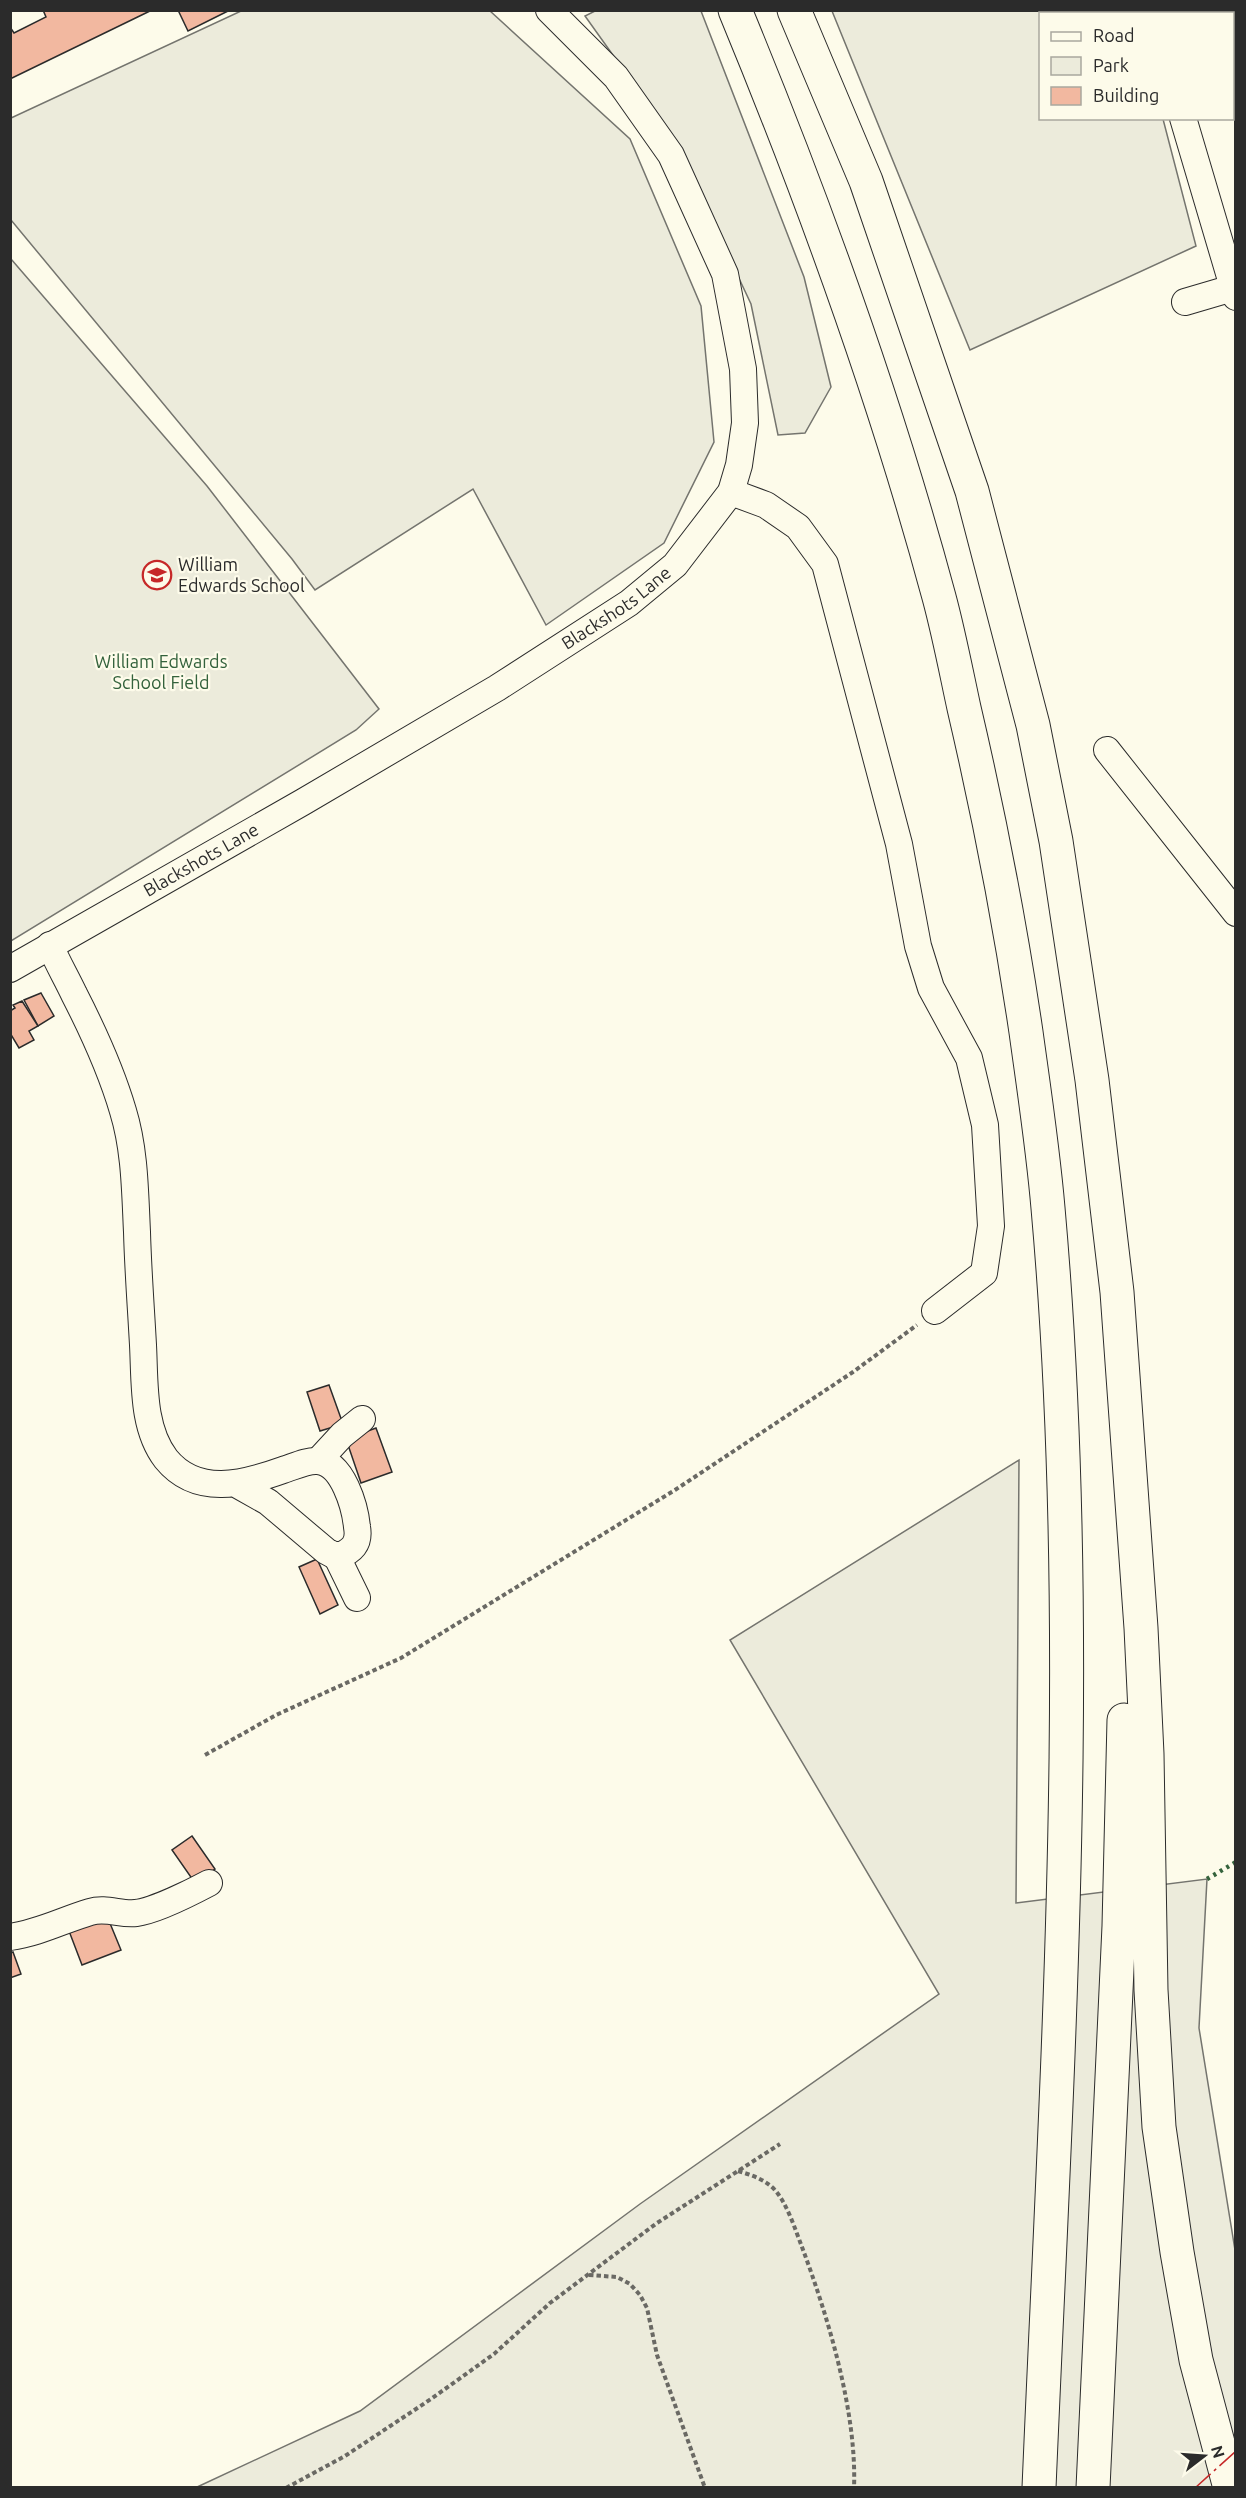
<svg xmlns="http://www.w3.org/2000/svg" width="1246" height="2498" font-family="Ubuntu,sans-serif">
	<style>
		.green { fill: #ecebdb; stroke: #74746e; stroke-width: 1.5 }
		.building { fill: #f2b8a0; stroke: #2b2b2b; stroke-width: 1.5 }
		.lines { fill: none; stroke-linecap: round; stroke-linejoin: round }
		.minor-casing { stroke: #2b2b2b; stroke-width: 28 }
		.highway-casing { stroke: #2b2b2b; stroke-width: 35 }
		.path { stroke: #6a6964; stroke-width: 4; stroke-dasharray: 4.5 3; stroke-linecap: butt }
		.minor { stroke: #fdfbea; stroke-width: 26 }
		.highway { stroke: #fdfbea; stroke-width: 33 }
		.hedge { stroke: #34623c; stroke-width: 4.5; stroke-dasharray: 3 4.5; stroke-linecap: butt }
		.power { stroke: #c62828; stroke-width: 1.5; stroke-dasharray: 21 4.5 3 4.5; stroke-linecap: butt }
		.labels { text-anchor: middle; stroke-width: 4.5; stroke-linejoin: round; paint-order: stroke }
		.poi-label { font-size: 18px; fill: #2b2b2b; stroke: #fdfbea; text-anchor: start }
		.street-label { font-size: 18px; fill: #2b2b2b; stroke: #fdfbea }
		.park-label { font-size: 18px; fill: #34623c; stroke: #fdfbea }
	</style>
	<rect width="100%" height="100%" fill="#fdfbea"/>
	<g class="green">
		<polygon points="597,10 701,11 804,277 831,387 805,433 778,435 751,304 675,142 585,16"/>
		<polygon points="241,11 490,11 630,139 701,306 714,442 664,543 546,625 473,489 315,590 292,559 11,220 11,118"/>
		<polygon points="832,11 1136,11 1137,13 1040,14 1040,118 1163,119 1196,246 970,350"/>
		<polygon points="11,259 207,486 379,709 356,730 11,941"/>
		<polygon points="1019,1460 1016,1903 1207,1879 1199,2028 1235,2250 1235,2487 195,2488 360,2411 640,2204 939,1994 730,1640"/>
	</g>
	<g class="building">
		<polygon points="43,10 152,10 10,79 10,27 14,33 46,17"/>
		<polygon points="178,10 230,10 188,31"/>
		<polygon points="41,993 54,1016 38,1026 24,1000"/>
		<polygon points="22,1001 38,1026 29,1031 34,1040 19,1048 10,1033 10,1011 15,1008 13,1005"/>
		<polygon points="329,1385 343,1424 320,1431 307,1392"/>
		<polygon points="376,1428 392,1472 361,1483 346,1439"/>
		<polygon points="317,1559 338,1605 320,1614 299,1567"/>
		<polygon points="192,1836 215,1869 195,1883 172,1850"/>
		<polygon points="107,1916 121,1950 82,1965 69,1931"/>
		<polygon points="13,1952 21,1974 10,1978 10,1953"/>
	</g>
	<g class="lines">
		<g class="minor-casing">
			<g id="minor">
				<polyline points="1158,10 1159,14"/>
				<polyline points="1183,118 1236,297"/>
				<polyline points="1185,302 1236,287"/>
				<polyline points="731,492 766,505 798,527 825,564 899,844 918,946 931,988 969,1058 985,1125 991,1226 984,1273 935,1311"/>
				<polyline points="1107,750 1236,913"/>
				<path d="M 50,945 C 57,962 66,977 74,994 C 93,1031 111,1070 123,1111 C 135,1150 135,1192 137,1232 C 138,1270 141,1308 143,1345 C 145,1383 142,1428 166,1459 C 197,1497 244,1484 283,1470 C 293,1467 307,1460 318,1461 C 343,1463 355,1507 357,1527 C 360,1544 352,1551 337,1557 L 326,1551 L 268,1502 L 236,1484"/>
				<path id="s1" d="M 10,969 L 303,802 L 497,688 L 629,603 L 675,565 L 731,492 L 739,465 L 745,423 L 743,369 L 725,274 L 671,155 L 616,77 L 549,10"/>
				<polyline points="318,1461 342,1435 362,1419"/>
				<polyline points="337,1557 357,1598"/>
				<path d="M 10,1937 C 39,1933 63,1920 90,1912 C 106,1907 121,1915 136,1913 C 154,1911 192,1892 209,1883"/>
			</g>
		</g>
		<g class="highway-casing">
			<g id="highway">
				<path d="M 735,10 C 814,201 885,397 939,597 C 949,634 956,671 964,708 C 989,815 1010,923 1026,1032 C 1034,1090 1043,1149 1048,1208 C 1086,1634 1057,2061 1039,2488"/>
				<polyline points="794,10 866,181 972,491 1033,725 1056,841 1092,1080 1117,1292 1141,1628 1147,1754 1151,1990 1159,2127 1177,2252 1196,2360 1230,2488"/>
				<polyline points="1093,2488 1119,1926 1124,1720"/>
			</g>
		</g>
		<g class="path">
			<polyline points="205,1755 276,1715 401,1658 675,1490 853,1372 917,1325"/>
			<path d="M 738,2171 C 751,2175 764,2179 774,2189 C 787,2203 795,2229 802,2247 C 828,2317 857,2412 854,2488"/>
			<polyline points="589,2275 617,2277 630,2284 640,2295 647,2308 657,2355 705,2488"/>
			<polyline points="286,2488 345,2456 431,2399 494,2354 550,2303 657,2223 780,2144"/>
		</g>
		<use href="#minor" class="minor"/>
		<use href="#highway" class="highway"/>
		<polyline class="hedge" points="1207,1879 1236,1862"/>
		<polyline class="power" points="1195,2488 1236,2451"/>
	</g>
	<defs>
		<g id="school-ring" transform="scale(1.5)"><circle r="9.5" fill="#fdfbea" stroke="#c62828" stroke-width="1.5"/><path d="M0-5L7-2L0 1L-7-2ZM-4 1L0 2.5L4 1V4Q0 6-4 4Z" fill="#c62828"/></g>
	</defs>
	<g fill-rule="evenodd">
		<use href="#school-ring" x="157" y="575"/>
	</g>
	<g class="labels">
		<g class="poi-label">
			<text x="178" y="571">William<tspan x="178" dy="21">Edwards School</tspan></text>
		</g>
		<g class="street-label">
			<text dy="6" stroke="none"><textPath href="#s1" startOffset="706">Blackshots Lane</textPath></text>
			<text dy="6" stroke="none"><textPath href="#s1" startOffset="220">Blackshots Lane</textPath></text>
		</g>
		<g class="park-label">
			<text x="161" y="668">William Edwards<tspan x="161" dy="21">School Field</tspan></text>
		</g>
	</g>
	<rect width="1246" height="2498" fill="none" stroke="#2b2b2b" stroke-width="24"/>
	<rect x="1039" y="12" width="195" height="108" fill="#fdfbea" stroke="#a9a89e" stroke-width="1.5"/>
	<rect x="1051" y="32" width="30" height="9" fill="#fdfbea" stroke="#a9a89e" stroke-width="1.5"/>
	<text x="1093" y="42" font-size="18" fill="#2b2b2b">Road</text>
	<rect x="1051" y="57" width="30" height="18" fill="#ecebdb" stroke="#a9a89e" stroke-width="1.5"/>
	<text x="1093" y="72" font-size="18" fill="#2b2b2b">Park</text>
	<rect x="1051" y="87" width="30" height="18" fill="#f2b8a0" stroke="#a9a89e" stroke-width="1.5"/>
	<text x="1093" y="102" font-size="18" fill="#2b2b2b">Building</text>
	<g transform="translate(1204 2456) rotate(73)" stroke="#fdfbea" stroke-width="4.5" paint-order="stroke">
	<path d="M0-4.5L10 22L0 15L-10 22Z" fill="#2b2b2b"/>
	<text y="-9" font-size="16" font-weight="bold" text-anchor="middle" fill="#2b2b2b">N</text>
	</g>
</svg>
